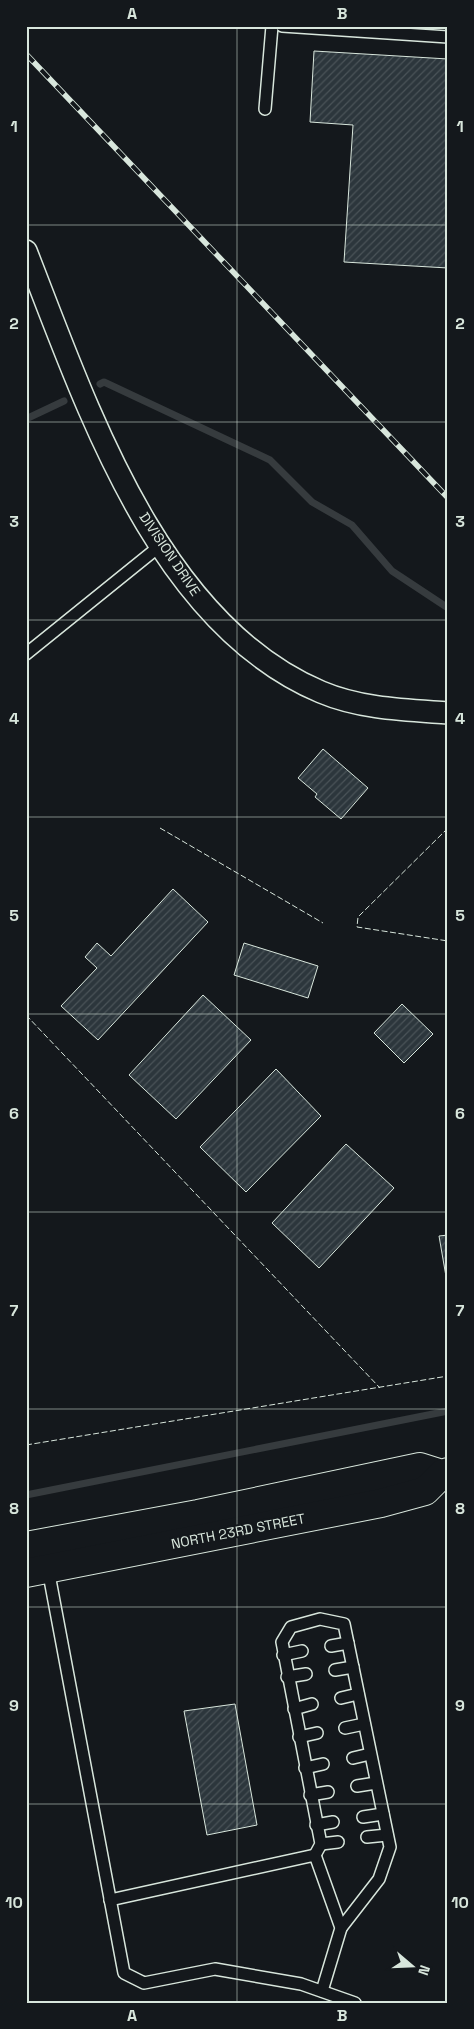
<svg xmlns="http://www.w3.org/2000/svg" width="474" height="2029" font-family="'Space Grotesk',sans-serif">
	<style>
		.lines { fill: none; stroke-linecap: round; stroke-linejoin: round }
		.stream { stroke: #363b3e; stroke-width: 7 }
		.building { fill: url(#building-hatch); stroke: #d8e6dc }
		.lane-casing { stroke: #d8e6dc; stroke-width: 14 }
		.street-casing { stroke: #d8e6dc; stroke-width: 24 }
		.secondary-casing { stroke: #d8e6dc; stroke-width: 30 }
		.lane { stroke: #14181c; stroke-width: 11 }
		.street { stroke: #14181c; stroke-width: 21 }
		.secondary { stroke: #14181c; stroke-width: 28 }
		.rail-casing { stroke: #d8e6dc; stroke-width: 5.5 }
		.rail { stroke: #14181c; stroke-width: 4; stroke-dasharray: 11; stroke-linecap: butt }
		.fence { stroke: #d8e6dc; stroke-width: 1; stroke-dasharray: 6 2.5; stroke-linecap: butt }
		.grid { fill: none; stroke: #d8e6dc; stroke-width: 1; stroke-opacity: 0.55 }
		.labels { text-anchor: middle; stroke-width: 4; stroke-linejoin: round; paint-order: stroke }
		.street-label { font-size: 14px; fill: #d8e6dc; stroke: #14181c }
		.neatline { fill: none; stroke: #d8e6dc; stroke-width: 2 }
		.grid-label { font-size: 16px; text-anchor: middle; font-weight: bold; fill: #d8e6dc }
	</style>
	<defs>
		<pattern id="building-hatch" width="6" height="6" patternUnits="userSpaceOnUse" patternTransform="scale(1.25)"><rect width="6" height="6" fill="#2c363c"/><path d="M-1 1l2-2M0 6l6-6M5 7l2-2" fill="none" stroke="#4a5358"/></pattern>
	</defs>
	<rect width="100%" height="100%" fill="#14181c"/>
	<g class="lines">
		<g class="stream">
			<polyline points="100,384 104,382 270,460 312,502 352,525 392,571 448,608"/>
			<polyline points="26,415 28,418 64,401"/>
			<polyline points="26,1495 448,1411"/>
		</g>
	</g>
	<g class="building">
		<polygon points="314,51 448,59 448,268 344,262 353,125 310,122"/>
		<polygon points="323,749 368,788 341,819 315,797 317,794 298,778"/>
		<polygon points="173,889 208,922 98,1040 61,1006 97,968 85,957 97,943 111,956"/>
		<polygon points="244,943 318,966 308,998 234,975"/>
		<polygon points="203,995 251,1040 176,1119 129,1075"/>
		<polygon points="402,1004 433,1034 404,1063 374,1033"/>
		<polygon points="276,1069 321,1116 246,1192 200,1147"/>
		<polygon points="346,1144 394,1188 319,1268 272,1223"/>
		<polygon points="448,1235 448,1288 439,1236"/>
		<polygon points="235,1704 257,1825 207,1835 184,1711"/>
	</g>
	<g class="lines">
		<g class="lane-casing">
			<g id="lane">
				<polyline points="282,26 448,37"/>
				<polyline points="265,109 272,26"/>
				<polyline points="26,654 161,545"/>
				<polyline points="48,1569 124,1973 144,1983 215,1969 301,1984 355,2003"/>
				<polyline points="331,1646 348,1643"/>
				<polyline points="283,1655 302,1651"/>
				<polyline points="335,1670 353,1667"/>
				<polyline points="287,1677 306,1674"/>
				<polyline points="341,1698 358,1694"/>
				<polyline points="294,1709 312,1704"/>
				<polyline points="345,1728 364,1724"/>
				<polyline points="299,1737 317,1733"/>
				<polyline points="353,1758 370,1754"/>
				<polyline points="305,1768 323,1764"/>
				<polyline points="357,1786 376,1783"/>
				<polyline points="310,1795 328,1792"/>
				<polyline points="363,1817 383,1814"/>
				<polyline points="316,1825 333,1822"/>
				<polyline points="367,1837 387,1835"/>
				<polyline points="321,1844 338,1842"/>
				<polyline points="315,1855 321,1844 282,1642 291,1627 320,1619 344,1624 390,1847 379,1879 341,1928"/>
				<polyline points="110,1900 315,1855 341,1928 322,1991"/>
			</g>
		</g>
		<g class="street-casing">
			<path id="street" d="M 26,251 C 86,404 157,623 321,692 C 361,709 406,710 448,713"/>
		</g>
		<g class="secondary-casing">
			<g id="secondary">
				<polyline points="26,1546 198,1514 420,1467 442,1474 448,1472"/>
				<polyline points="26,1573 381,1503 425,1491 442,1474"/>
			</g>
		</g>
		<use href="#lane" class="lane"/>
		<use href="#street" class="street"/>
		<use href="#secondary" class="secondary"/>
		<g class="rail-casing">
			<polyline id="rail" points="26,54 448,498"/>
		</g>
		<use href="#rail" class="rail"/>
		<g class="fence">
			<polyline points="160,828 323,923"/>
			<polyline points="448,828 358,917 357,927 448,941"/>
			<polyline points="26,1015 380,1388"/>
			<polyline points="26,1445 448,1376"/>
		</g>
	</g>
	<path class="grid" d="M 237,26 L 237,2003M 26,225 L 448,225M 26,422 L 448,422M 26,620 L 448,620M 26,817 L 448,817M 26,1014 L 448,1014M 26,1212 L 448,1212M 26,1409 L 448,1409M 26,1607 L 448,1607M 26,1804 L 448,1804"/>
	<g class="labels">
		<g class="street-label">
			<text transform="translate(170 554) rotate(56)" y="5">DIVISION DRIVE</text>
			<text transform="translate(238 1531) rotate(-11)" y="5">NORTH 23RD STREET</text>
		</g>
	</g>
	<rect width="474" height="2029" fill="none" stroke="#14181c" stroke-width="55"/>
	<g transform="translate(412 1966) rotate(109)" stroke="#14181c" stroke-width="4" paint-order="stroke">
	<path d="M0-4L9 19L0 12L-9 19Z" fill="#d8e6dc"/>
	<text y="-8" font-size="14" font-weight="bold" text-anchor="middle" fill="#d8e6dc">N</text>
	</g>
	<rect x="28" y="28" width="418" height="1974" class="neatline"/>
	<g class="grid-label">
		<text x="132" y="19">A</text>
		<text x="342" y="19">B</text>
		<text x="14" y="132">1</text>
		<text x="460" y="132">1</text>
		<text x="14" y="329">2</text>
		<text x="460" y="329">2</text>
		<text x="14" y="527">3</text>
		<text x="460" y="527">3</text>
		<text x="14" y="724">4</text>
		<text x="460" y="724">4</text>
		<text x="14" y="921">5</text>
		<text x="460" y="921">5</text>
		<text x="14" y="1119">6</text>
		<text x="460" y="1119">6</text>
		<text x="14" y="1316">7</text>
		<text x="460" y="1316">7</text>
		<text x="14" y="1514">8</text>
		<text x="460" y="1514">8</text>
		<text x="14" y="1711">9</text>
		<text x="460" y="1711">9</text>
		<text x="14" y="1908">10</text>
		<text x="460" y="1908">10</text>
		<text x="132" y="2021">A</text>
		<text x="342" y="2021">B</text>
	</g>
</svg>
